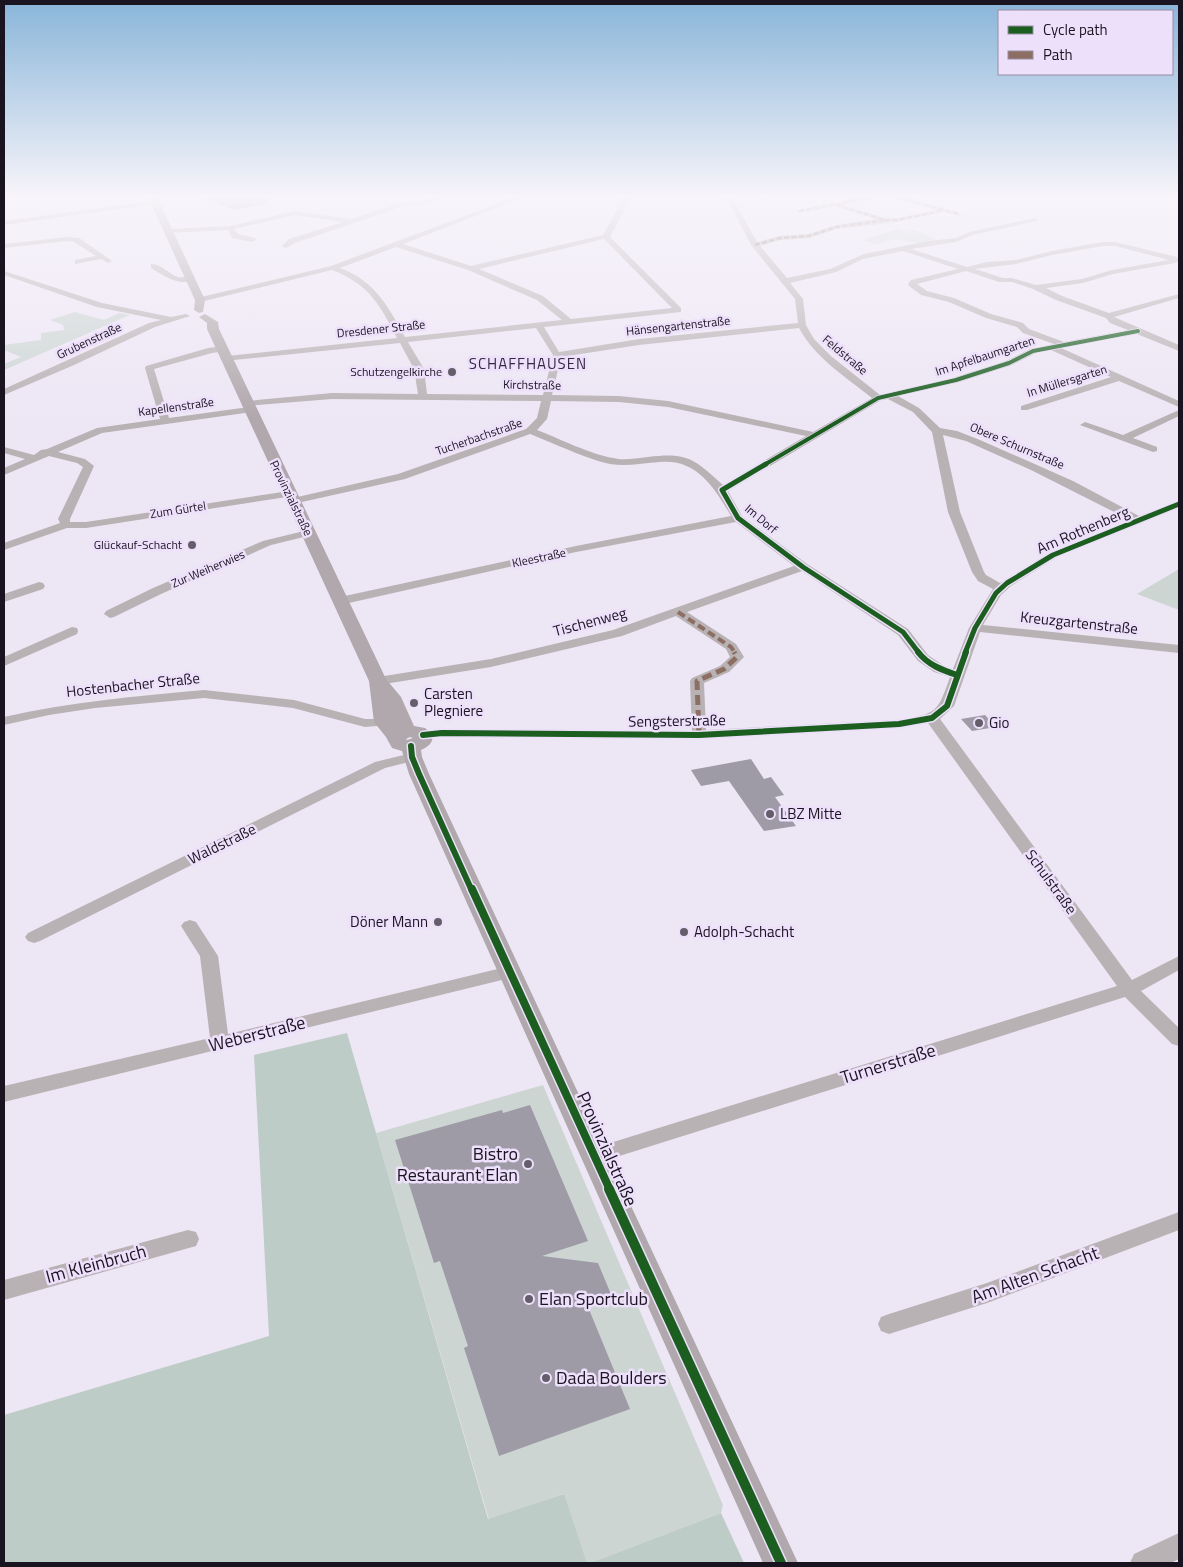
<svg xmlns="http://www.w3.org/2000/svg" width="1183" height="1567" font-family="'Titillium Web',sans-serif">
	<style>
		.green { fill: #cdd5d3 }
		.forest { fill: #bdccc6 }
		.building { fill: #9e9aa6 }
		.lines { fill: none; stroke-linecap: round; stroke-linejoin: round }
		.street { fill: #b9b2b5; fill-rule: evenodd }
		.secondary { fill: #b0a8ac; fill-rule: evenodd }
		.quiet-far2 { stroke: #8d6e63; stroke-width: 2.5; stroke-dasharray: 5 2.5; stroke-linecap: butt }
		.quiet-far1 { stroke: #8d6e63; stroke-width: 4; stroke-dasharray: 8 4; stroke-linecap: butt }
		.quiet { stroke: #8d6e63; stroke-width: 5; stroke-dasharray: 10 5; stroke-linecap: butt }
		.cycleway-far4-casing { stroke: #ede0fb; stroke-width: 5.5 }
		.cycleway-far3-casing { stroke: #ede0fb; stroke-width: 8 }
		.cycleway-far2-casing { stroke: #ede0fb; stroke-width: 9 }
		.cycleway-far1-casing { stroke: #ede0fb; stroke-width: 11 }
		.cycleway-casing { stroke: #ede0fb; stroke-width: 13 }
		.cycleway-far4 { stroke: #1b5e20; stroke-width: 4 }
		.cycleway-far3 { stroke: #1b5e20; stroke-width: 5 }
		.cycleway-far2 { stroke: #1b5e20; stroke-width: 6 }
		.cycleway-far1 { stroke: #1b5e20; stroke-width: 8 }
		.cycleway { stroke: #1b5e20; stroke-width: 10 }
		.poi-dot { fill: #645e6b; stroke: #ede0fb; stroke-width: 2 }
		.labels { text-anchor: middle; stroke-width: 5; stroke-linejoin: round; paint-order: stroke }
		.far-street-label { font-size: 12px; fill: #1a1420; stroke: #ede0fb }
		.far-poi-label { font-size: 12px; fill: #1a1420; stroke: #ede0fb; text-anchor: end }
		.far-quarter-label { font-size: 15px; letter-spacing: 1px; fill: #362842; stroke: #ede0fb }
		.street-label { font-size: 15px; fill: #1a1420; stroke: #ede0fb }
		.poi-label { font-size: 15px; fill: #1a1420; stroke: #ede0fb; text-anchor: start }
		.near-street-label { font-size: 18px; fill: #1a1420; stroke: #ede0fb }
		.near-poi-label { font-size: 18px; fill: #1a1420; stroke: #ede0fb; text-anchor: start }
	</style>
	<rect width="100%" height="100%" fill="#ede6f5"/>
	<g class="green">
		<polygon points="898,229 907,232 914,230 936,239 918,243 896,239 877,244 861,240"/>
		<polygon points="75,312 104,320 119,313 130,315 4,370 4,364 21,357 4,350 4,345 41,340 41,333 64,330 63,325 50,320"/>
		<polygon points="1179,569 1179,610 1137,594"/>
		<polygon points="543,1085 723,1505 721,1513 590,1563 587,1563 563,1494 489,1520 376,1133"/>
	</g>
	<g class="forest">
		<polygon points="347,1033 488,1519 564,1494 587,1563 4,1563 4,1415 269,1336 254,1055"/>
		<polygon points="721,1513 744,1563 590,1563"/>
	</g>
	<g class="building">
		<polygon points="205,197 268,197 268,203 235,210 204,199"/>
		<polygon points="985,715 996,727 972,731 961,719"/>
		<polygon points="751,759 764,779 771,777 784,795 775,797 796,826 764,831 729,781 701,786 691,770"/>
		<polygon points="530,1105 588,1241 542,1256 598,1263 613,1299 588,1307 630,1409 499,1456 464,1348 468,1346 440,1261 434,1263 395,1140 502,1110 503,1113"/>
	</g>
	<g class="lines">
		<g class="street">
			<polygon points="434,197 444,197 428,204 404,206 295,243 286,248 282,246 289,239 343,222 295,215 234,229 238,234 255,238 256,240 252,242 232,238 228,230 168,233 164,231 168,229 230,226 295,211 351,219 401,203 427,200"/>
			<path d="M 515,197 L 525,197 L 403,244 L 471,266 L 603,235 L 623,199 L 622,197 L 698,197 L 630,199 L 610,237 L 681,308 L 681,312 L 544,327 L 559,352 L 639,339 L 798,323 L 795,299 L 751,245 L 726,197 L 732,197 L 757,242 L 780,236 L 808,234 L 836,225 L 876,219 L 834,206 L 799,213 L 796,211 L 861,197 L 877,197 L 843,205 L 885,218 L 897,218 L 936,210 L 892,197 L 904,197 L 962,214 L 959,216 L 943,212 L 897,222 L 837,229 L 809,238 L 780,240 L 760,246 L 787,278 L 830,269 L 864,254 L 928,241 L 956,238 L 969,232 L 1035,218 L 1037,219 L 1037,221 L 973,235 L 956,242 L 911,249 L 967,267 L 987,262 L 1016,260 L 1052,251 L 1103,242 L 1115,242 L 1177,257 L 1179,261 L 1175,263 L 1113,274 L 1083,283 L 1046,288 L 1062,296 L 1109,313 L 1179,294 L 1179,298 L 1114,317 L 1179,345 L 1179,351 L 1137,334 L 1061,348 L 1179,401 L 1179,407 L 1119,381 L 1027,410 L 1021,410 L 1021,406 L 1111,377 L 1051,350 L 1036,353 L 1012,365 L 959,382 L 898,396 L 919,408 L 940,428 L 957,431 L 980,440 L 1073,481 L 1139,516 L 1179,501 L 1179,508 L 1057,557 L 1011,586 L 1001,595 L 983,625 L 1179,645 L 1179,653 L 980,632 L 954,706 L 940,719 L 1132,980 L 1179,956 L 1179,970 L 1141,991 L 1179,1028 L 1179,1046 L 1172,1044 L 1125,997 L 594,1164 L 587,1162 L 584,1156 L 587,1150 L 594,1148 L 1117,986 L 928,723 L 899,728 L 699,739 L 442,737 L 418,738 L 416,735 L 418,732 L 442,729 L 692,731 L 690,681 L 692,678 L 720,666 L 730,657 L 726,649 L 676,616 L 622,636 L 491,667 L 378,685 L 373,684 L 371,681 L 373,678 L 378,677 L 491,659 L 613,630 L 794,566 L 736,522 L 576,552 L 340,605 L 336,604 L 334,601 L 340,597 L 576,546 L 731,516 C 715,488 696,458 660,462 C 643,463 626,467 610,464 C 587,459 553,443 530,434 L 405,479 L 293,504 L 288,501 L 293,498 L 398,474 L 526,429 L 537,418 L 541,401 L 332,399 L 244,406 L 242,404 L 247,401 L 332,393 L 418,394 L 414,369 L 400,343 L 224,361 L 223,359 L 227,356 L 397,338 C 380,305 369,284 332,270 L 200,302 L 197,302 L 197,298 L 331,266 ZM 604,239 L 672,308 L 571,319 L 543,296 L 479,269 ZM 1103,246 L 1115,246 L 1169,260 L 1112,270 L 1082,279 L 1036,285 L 1012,278 L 1003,278 L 975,269 L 1016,264 L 1052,255 ZM 396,247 L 468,270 L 537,300 L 562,320 L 405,337 C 388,306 375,281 340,268 ZM 903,251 L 958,269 L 911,280 L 908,284 L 909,286 L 921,295 L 949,302 L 986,318 L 1017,327 L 1023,333 L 1054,344 L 1030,349 L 1006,361 L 953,378 L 880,395 L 831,356 L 814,339 L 806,325 L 803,299 L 790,283 L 836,272 L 863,259 ZM 966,271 L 999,282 L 1012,282 L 1033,289 L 1056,300 L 1106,318 L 1110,323 L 1128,330 L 1064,342 L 1029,329 L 1023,323 L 991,314 L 954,298 L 927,291 L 917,284 ZM 536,328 L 553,355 L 543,395 L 427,394 L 424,369 L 408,342 ZM 799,328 C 815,358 846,377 872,398 L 813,432 L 668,401 L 619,396 L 552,395 L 561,357 L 639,345 ZM 888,399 L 913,412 L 932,432 L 948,512 L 972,572 L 978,581 L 993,589 L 969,628 L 953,669 L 944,666 L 928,655 L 908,629 L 807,564 L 742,516 L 728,491 L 881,400 ZM 551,401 L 619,402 L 668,407 L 806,436 L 723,485 C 694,459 688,452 648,457 C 636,458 624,461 613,458 C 590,454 560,439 537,430 L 547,419 ZM 943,435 L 966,441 L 1031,470 L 1130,520 L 1049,553 L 1000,583 L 986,575 L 984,572 L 960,512 ZM 802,571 L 898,635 L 918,661 L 934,672 L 950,677 C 937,714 937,713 899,720 L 706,730 L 704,683 L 729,672 L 744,657 L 736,644 L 687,612 Z"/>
			<polygon points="154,201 157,203 156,204 4,225 4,221"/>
			<polygon points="68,237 79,238 112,261 108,263 101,259 75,264 75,260 96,256 74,242 68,241 4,248 4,244"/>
			<path d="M 151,264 C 162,264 168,274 178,277 C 184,278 188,275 194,279 C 180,288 163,275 151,268 Z"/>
			<polygon points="4,271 102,303 171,317 186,314 190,316 155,327 74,365 4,395 4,389 149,323 161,320 97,307 4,275"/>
			<polygon points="223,346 226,347 226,351 212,353 154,369 169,418 249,407 254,410 252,412 102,433 58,452 85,459 94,466 70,519 70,522 86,522 289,491 294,494 293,496 86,528 67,528 4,550 4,543 60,523 58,519 83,467 77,463 49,456 4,475 4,468 25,459 4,453 4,447 34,455 41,450 47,449 97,428 160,419 145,368 146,366 208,348"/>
			<polygon points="1179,410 1179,416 1133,438 1157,447 1157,451 1153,452 1080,425 1085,422 1123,435"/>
			<polygon points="308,530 314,533 312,535 271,545 161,594 114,617 110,618 104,614 106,611 153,588 263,541"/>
			<polygon points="39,582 43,583 45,586 43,589 4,602 4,594"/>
			<polygon points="72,627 77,628 78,631 77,634 4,666 4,657"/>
			<path d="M 204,690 L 294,700 L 365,719 L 388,719 L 390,722 L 388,725 L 365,727 L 293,708 L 204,698 L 95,708 L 49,715 L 4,725 L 4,717 C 70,702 136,696 204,690 Z"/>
			<polygon points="412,753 417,754 419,757 417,760 385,768 40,941 34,943 28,941 25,937 28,933 375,762"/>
			<polygon points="190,920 196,922 218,956 228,1034 510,966 516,968 519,972 516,976 510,978 4,1102 4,1086 210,1038 200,956 181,926 184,922"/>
			<polygon points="1179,1212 1179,1230 987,1303 889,1334 881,1331 878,1324 881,1317 889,1314 987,1283"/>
			<polygon points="188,1230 196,1232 199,1239 196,1246 4,1300 4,1280"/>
			<polygon points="1179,1533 1179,1559 1171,1563 1130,1563 1134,1554"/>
		</g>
		<g class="secondary">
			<polygon points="148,197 157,197 205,300 203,312 199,313 194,310 195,300"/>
			<path d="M 205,314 L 218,322 L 219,329 L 386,679 L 401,697 L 414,726 L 425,728 L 433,735 C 433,743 428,747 421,750 L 422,757 L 429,774 L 798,1563 L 763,1563 L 409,774 L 402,751 L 392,748 L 386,737 L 374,722 L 369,681 L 207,329 L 207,323 L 199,317 ZM 410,737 L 413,738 L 407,740 L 406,739 Z"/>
		</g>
		<g class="quiet-far2">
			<polyline points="895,197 959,214"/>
			<polyline points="799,211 874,197"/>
			<polyline points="885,220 897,220 941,211"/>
			<polyline points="755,245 780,238 809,236 836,227 885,220 836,205"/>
		</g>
		<polyline class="quiet-far1" points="678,612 731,647 735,653"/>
		<polyline class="quiet" points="699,735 697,681 724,669 737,657 734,652"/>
		<g class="cycleway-far4-casing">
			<polyline id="cycleway-far4" points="764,465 878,398 956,380 1009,363 1033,351 1138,331"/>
		</g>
		<g class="cycleway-far3-casing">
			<g id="cycleway-far3">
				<polyline points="766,464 722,490 738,518 803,567 903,632 919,653"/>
				<polyline points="965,653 975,628 996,593 1007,583 1053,555 1179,504"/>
			</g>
		</g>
		<g class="cycleway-far2-casing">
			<g id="cycleway-far2">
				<path d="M 918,652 C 928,665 942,670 957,675"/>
				<polyline points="423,735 442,733 699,735 899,724 932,718 947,706 966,652"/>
				<polyline points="411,746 412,757 419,774 472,891"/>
			</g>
		</g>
		<g class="cycleway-far1-casing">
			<polyline id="cycleway-far1" points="472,889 610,1190"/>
		</g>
		<g class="cycleway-casing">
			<polyline id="cycleway" points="609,1189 781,1563"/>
		</g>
		<use href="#cycleway-far4" class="cycleway-far4"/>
		<use href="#cycleway-far3" class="cycleway-far3"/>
		<use href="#cycleway-far2" class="cycleway-far2"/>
		<use href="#cycleway-far1" class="cycleway-far1"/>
		<use href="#cycleway" class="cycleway"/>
	</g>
	<linearGradient id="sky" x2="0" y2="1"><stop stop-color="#89b5d9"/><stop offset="0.47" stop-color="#f7f4fa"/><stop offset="1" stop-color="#f7f4fa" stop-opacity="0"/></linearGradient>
	<rect width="1183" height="417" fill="url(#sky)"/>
	<g class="poi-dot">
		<circle cx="452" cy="372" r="5"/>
		<circle cx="192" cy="545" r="5"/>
		<circle cx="414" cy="703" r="5"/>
		<circle cx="979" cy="723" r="5"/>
		<circle cx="770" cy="814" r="5"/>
		<circle cx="438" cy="922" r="5"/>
		<circle cx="684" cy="932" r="5"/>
		<circle cx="528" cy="1164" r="5"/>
		<circle cx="529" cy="1299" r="5"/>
		<circle cx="546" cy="1378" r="5"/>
	</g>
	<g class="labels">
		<g class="far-street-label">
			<text transform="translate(678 326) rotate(-6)" y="4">Hänsengartenstraße</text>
			<text transform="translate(381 329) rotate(-6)" y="4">Dresdener Straße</text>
			<text transform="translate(89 341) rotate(-25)" y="4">Grubenstraße</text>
			<text transform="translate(845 355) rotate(40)" y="4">Feldstraße</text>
			<text transform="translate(985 356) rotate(-18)" y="4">Im Apfelbaumgarten</text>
			<text transform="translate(1067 381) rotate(-17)" y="4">In Müllersgarten</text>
			<text transform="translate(532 385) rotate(1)" y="4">Kirchstraße</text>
			<text transform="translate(176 407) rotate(-8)" y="4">Kapellenstraße</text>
			<text transform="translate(479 437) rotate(-19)" y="4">Tucherbachstraße</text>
			<text transform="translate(1017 446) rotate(23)" y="4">Obere Schurnstraße</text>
			<text transform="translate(291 498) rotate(64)" y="4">Provinzialstraße</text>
			<text transform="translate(178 510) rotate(-9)" y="4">Zum Gürtel</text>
			<text transform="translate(761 519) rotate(40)" y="4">Im Dorf</text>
			<text transform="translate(539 558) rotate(-12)" y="4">Kleestraße</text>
			<text transform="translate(208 569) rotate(-23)" y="4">Zur Weiherwies</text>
		</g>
		<g class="far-poi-label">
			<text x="442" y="376">Schutzengelkirche</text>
			<text x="182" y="549">Glückauf-Schacht</text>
		</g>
		<g class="far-quarter-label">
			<text x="528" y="369">SCHAFFHAUSEN</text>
		</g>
		<g class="street-label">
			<text transform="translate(1083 530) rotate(-23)" y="5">Am Rothenberg</text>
			<text transform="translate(590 622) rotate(-15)" y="5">Tischenweg</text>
			<text transform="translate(1079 623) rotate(6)" y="5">Kreuzgartenstraße</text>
			<text transform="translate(133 685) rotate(-6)" y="5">Hostenbacher Straße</text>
			<text transform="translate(677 721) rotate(-1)" y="5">Sengsterstraße</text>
			<text transform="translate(222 844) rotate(-26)" y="5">Waldstraße</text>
			<text transform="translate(1051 882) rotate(54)" y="5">Schulstraße</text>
		</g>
		<g class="poi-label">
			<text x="424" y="699">Carsten<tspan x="424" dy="17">Plegniere</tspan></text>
			<text x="989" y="728">Gio</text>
			<text x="780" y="819">LBZ Mitte</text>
			<text x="428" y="927" text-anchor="end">Döner Mann</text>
			<text x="694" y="937">Adolph-Schacht</text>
		</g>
		<g class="near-street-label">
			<text transform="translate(257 1034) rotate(-14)" y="6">Weberstraße</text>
			<text transform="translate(888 1064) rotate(-17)" y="6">Turnerstraße</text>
			<text transform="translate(607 1149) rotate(66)" y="6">Provinzialstraße</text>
			<text transform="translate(96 1264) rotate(-15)" y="6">Im Kleinbruch</text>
			<text transform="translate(1035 1275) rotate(-20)" y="6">Am Alten Schacht</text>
		</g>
		<g class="near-poi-label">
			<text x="518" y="1160" text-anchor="end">Bistro<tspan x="518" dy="21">Restaurant Elan</tspan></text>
			<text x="539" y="1305">Elan Sportclub</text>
			<text x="556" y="1384">Dada Boulders</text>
		</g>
	</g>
	<rect width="1183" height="1567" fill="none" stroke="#1a1420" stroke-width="10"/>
	<rect x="998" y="10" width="175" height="65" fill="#ede0fb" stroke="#998ea3"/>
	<rect x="1008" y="26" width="25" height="8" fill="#1b5e20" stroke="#998ea3"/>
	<text x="1043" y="35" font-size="15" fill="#1a1420">Cycle path</text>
	<rect x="1008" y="51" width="25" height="8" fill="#8d6e63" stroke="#998ea3"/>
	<text x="1043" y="60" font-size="15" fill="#1a1420">Path</text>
</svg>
